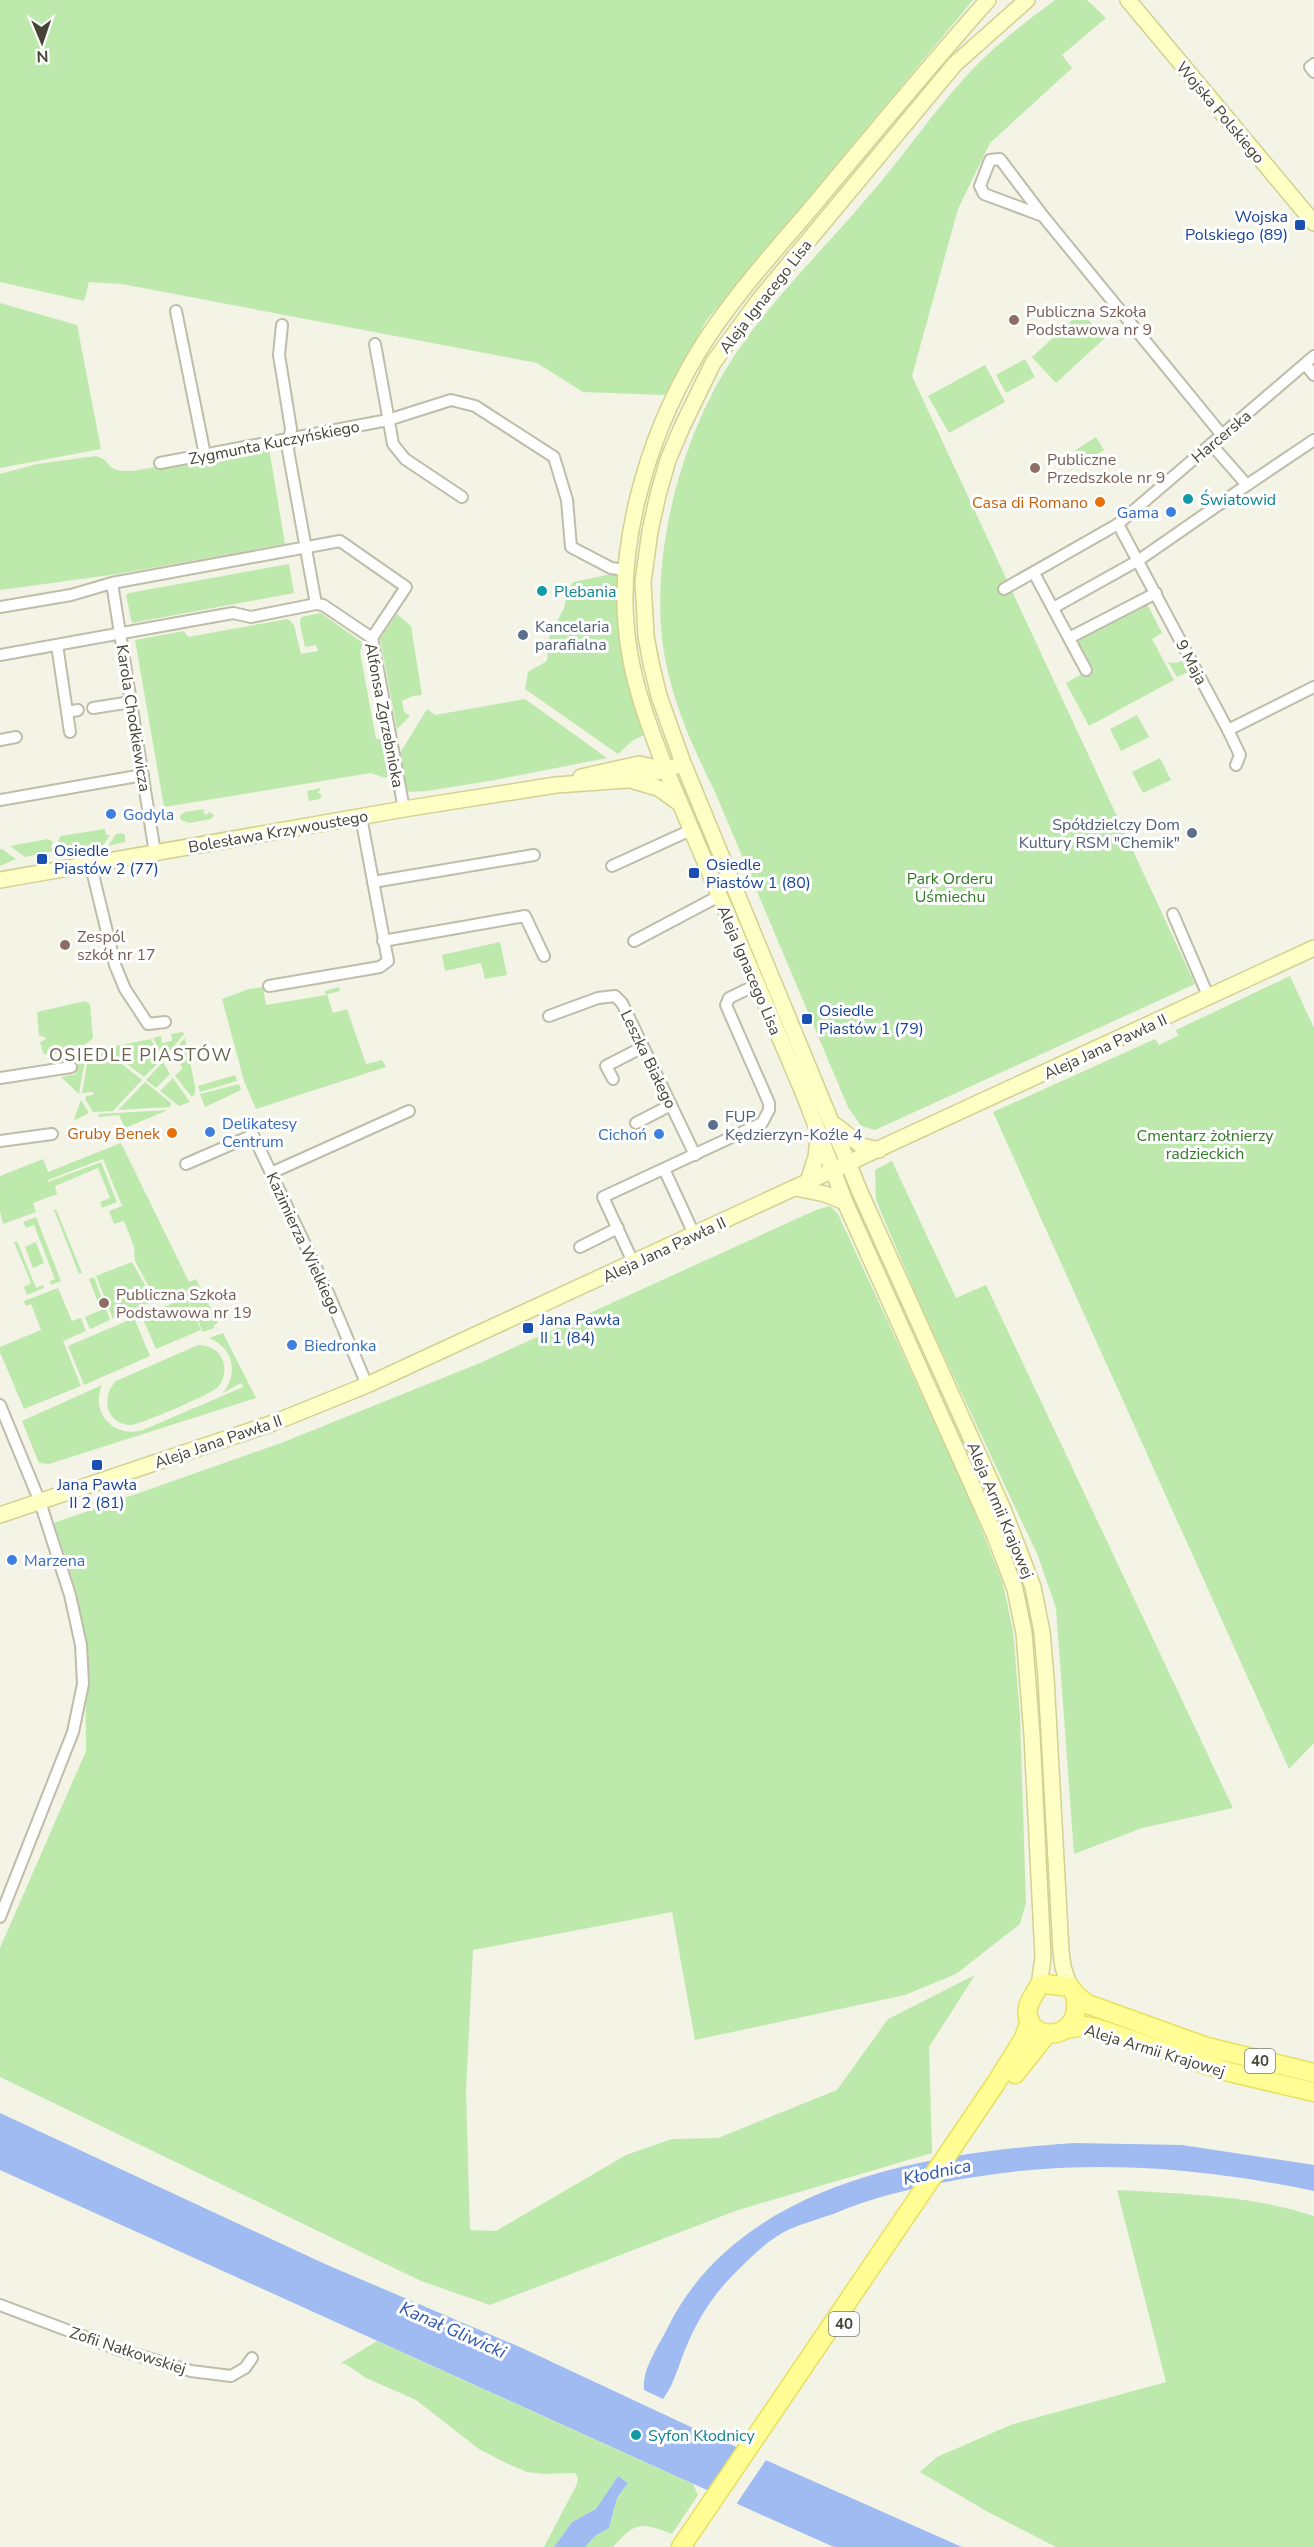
<svg xmlns="http://www.w3.org/2000/svg" width="1314" height="2547" font-family="'Nunito Sans',sans-serif">
	<style>
		.green { fill: #bee9ad }
		.water { fill: #a0bbf2 }
		.pier { fill: #f3f3e6 }
		.lines { fill: none; stroke-linecap: round; stroke-linejoin: round }
		.street-casing { stroke: #bfbda8; stroke-width: 14 }
		.secondary-casing { stroke: #d1d192; stroke-width: 18 }
		.primary-casing { stroke: #e6e161; stroke-width: 21 }
		.street { stroke: #fff; stroke-width: 10 }
		.secondary { stroke: #feffc4; stroke-width: 15 }
		.primary { stroke: #fffd93; stroke-width: 18 }
		.transit-dot { fill: #1a4fb4; stroke: #fff; stroke-width: 2 }
		.education-dot { fill: #8d6e63; stroke: #fff; stroke-width: 2 }
		.culture-dot { fill: #0f9aa8; stroke: #fff; stroke-width: 2 }
		.food-dot { fill: #e8710a; stroke: #fff; stroke-width: 2 }
		.shop-dot { fill: #3f7fe0; stroke: #fff; stroke-width: 2 }
		.service-dot { fill: #5c6f8a; stroke: #fff; stroke-width: 2 }
		.labels { text-anchor: middle; stroke-width: 6; stroke-linejoin: round; paint-order: stroke }
		.shield { fill: #fff; stroke: #7e7c72; stroke-width: 1.5 }
		.shield-label { font-size: 15px; font-weight: bold; fill: #464435 }
		.street-label { font-size: 16px; fill: #464435; stroke: #fff }
		.transit-label { font-size: 16px; fill: #164399; stroke: #fff; text-anchor: start }
		.education-label { font-size: 16px; fill: #785e54; stroke: #fff; text-anchor: start }
		.culture-label { font-size: 16px; fill: #0d838f; stroke: #fff; text-anchor: start }
		.food-label { font-size: 16px; fill: #c56008; stroke: #fff; text-anchor: end }
		.shop-label { font-size: 16px; fill: #366cbe; stroke: #fff; text-anchor: start }
		.service-label { font-size: 16px; fill: #4e5e75; stroke: #fff; text-anchor: start }
		.park-label { font-size: 16px; fill: #307927; stroke: #fff }
		.neighbourhood-label { font-size: 18px; letter-spacing: 1.5px; fill: #69654c; stroke: #fff }
		.water-label { font-size: 18px; font-style: italic; fill: #2c57b4; stroke: #fff }
	</style>
	<rect width="100%" height="100%" fill="#f3f3e6"/>
	<g class="green">
		<polygon points="0,0 973,0 706,321 665,395 583,392 537,363 122,284 89,282 84,301 0,282"/>
		<path d="M 1055,0 L 1087,0 L 1106,18 L 1062,55 L 1072,68 L 990,143 L 958,209 L 912,376 L 1195,984 L 875,1130 L 861,1126 L 848,1107 L 715,792 C 692,746 670,697 663,646 C 651,556 679,446 726,369 C 766,303 824,250 873,191 C 911,147 943,97 985,57 C 1007,36 1031,18 1055,0 Z"/>
		<polygon points="0,303 77,325 101,449 0,468"/>
		<polygon points="1081,312 1105,338 1056,383 1032,357"/>
		<polygon points="1025,359 1035,377 1006,393 996,375"/>
		<polygon points="985,365 1005,402 949,433 928,396"/>
		<polygon points="1096,437 1104,450 1082,464 1074,451"/>
		<path d="M 269,448 L 285,544 L 118,574 L 0,590 L 0,474 L 37,464 L 96,456 C 114,461 103,472 132,471 Z"/>
		<polygon points="289,564 294,593 132,623 126,595 129,593"/>
		<polygon points="607,575 614,574 618,577 644,735 632,741 618,754 525,689 528,672 547,661 549,637 564,608 569,587 574,582"/>
		<polygon points="1147,604 1162,633 1152,639 1174,680 1089,726 1066,683 1093,668 1078,641"/>
		<polygon points="321,613 363,643 360,652 376,739 386,738 393,773 385,778 371,773 164,807 135,640 184,631 188,637 288,619 294,625 301,654 318,651 316,645 305,647 300,624 301,617"/>
		<polygon points="397,614 411,626 422,695 413,696 402,701 404,712 410,716 397,729 380,639"/>
		<polygon points="1182,661 1188,672 1177,677 1168,662 1176,663"/>
		<polygon points="525,699 607,758 495,780 427,791 407,792 400,753 427,709 435,715"/>
		<polygon points="1137,715 1149,737 1121,751 1110,729"/>
		<polygon points="1160,758 1171,780 1143,793 1132,772"/>
		<polygon points="321,788 318,793 322,795 320,799 309,801 307,791"/>
		<polygon points="204,809 203,812 207,815 209,812 214,815 211,819 189,823 181,820 180,816 185,812"/>
		<polygon points="105,829 106,835 110,835 102,847 72,852 59,850 62,845 58,841 61,836"/>
		<polygon points="121,833 125,835 125,842 108,846 116,834"/>
		<polygon points="48,839 53,842 51,847 54,851 25,857 10,846"/>
		<polygon points="0,849 2,849 16,859 0,866"/>
		<polygon points="500,942 507,975 485,979 481,963 445,971 442,955"/>
		<polygon points="1290,976 1314,1028 1314,1743 1289,1769 993,1112 1155,1039 1159,1045 1178,1036 1176,1030"/>
		<polygon points="263,987 266,1005 326,995 325,991 339,987 340,991 327,994 333,1013 347,1009 366,1064 382,1060 386,1067 256,1109 244,1081 222,999 249,989"/>
		<polygon points="85,1001 90,1004 93,1038 86,1044 49,1056 43,1053 40,1042 46,1039 45,1037 39,1036 37,1012"/>
		<polygon points="183,1032 184,1034 164,1058 153,1038 161,1036 162,1043 172,1041 171,1034"/>
		<polygon points="185,1038 195,1086 195,1094 192,1097 175,1076 182,1069 176,1048"/>
		<polygon points="151,1039 161,1060 144,1077 106,1048"/>
		<polygon points="90,1046 102,1048 142,1080 113,1111 93,1112 85,1099 86,1096 93,1095 93,1092 82,1093"/>
		<polygon points="85,1047 87,1048 79,1094 61,1077 76,1074 72,1051"/>
		<polygon points="163,1062 170,1074 156,1088 146,1080"/>
		<polygon points="235,1075 237,1081 200,1092 198,1086"/>
		<polygon points="173,1078 190,1102 179,1106 160,1091"/>
		<polygon points="145,1082 171,1103 170,1107 118,1110"/>
		<polygon points="239,1084 241,1090 205,1107 200,1094"/>
		<polygon points="81,1100 89,1113 75,1120 74,1119"/>
		<polygon points="168,1110 125,1128 119,1115 99,1117 99,1114"/>
		<polygon points="121,1143 189,1282 196,1279 218,1323 214,1325 214,1328 203,1332 183,1288 156,1300 135,1261 134,1247 124,1221 114,1224 109,1211 122,1206 103,1159 48,1180 48,1182 101,1162 117,1202 102,1208 100,1202 110,1198 98,1168 55,1186 57,1194 33,1203 36,1212 3,1224 0,1211 0,1176 43,1159 48,1172"/>
		<polygon points="892,1161 956,1298 986,1285 1233,1808 1142,1828 1074,1854 1056,1608 1038,1556 923,1311 876,1200 875,1170"/>
		<polygon points="830,1206 838,1214 968,1495 1003,1584 1013,1631 1020,1715 1026,1903 1020,1924 956,1974 905,1995 695,2040 672,1912 473,1950 466,2091 470,2230 496,2231 626,2155 672,2139 718,2138 837,2090 888,2019 975,1975 929,2047 932,2153 738,2210 490,2305 421,2281 0,2077 0,1948 86,1751 85,1634 74,1584 54,1523 281,1443 480,1363 816,1210"/>
		<polygon points="56,1209 82,1273 79,1274 54,1210"/>
		<polygon points="36,1217 61,1281 51,1285 50,1281 55,1279 34,1225 26,1228 23,1222"/>
		<polygon points="17,1241 36,1288 43,1285 44,1288 27,1295 24,1287 31,1283 14,1242"/>
		<polygon points="36,1242 44,1263 33,1268 25,1247"/>
		<polygon points="132,1262 154,1301 113,1319 96,1276"/>
		<polygon points="94,1277 110,1320 90,1329 85,1317 101,1310 89,1279"/>
		<polygon points="58,1288 72,1321 81,1318 86,1331 63,1341 81,1386 24,1409 0,1352 0,1347 41,1330 31,1304 26,1306 24,1301"/>
		<polygon points="186,1297 201,1330 156,1349 142,1317"/>
		<polygon points="134,1318 150,1356 84,1385 68,1346"/>
		<path d="M 223,1333 L 256,1398 L 49,1464 L 39,1463 L 22,1421 L 102,1385 C 90,1413 114,1439 143,1430 L 243,1387 L 241,1383 L 223,1393 C 239,1373 233,1347 209,1338 Z"/>
		<path d="M 198,1345 C 209,1345 219,1350 223,1361 C 226,1370 224,1380 218,1387 C 211,1394 140,1425 130,1425 C 105,1424 101,1396 116,1381 Z"/>
		<path d="M 1117,2190 C 1183,2194 1251,2195 1314,2216 L 1314,2547 L 1056,2547 L 988,2512 L 920,2472 L 937,2457 L 1013,2424 L 1166,2382 Z"/>
		<path d="M 377,2341 L 693,2484 L 698,2495 L 672,2534 C 642,2522 635,2521 613,2547 L 585,2547 L 595,2536 L 609,2528 L 617,2498 L 628,2483 L 618,2476 L 596,2509 L 572,2522 L 554,2547 L 544,2547 L 577,2484 L 578,2477 L 575,2473 L 543,2474 L 527,2472 L 508,2464 L 479,2449 L 416,2400 L 366,2378 L 347,2365 L 341,2363 Z"/>
	</g>
	<g class="water">
		<polygon points="0,2113 325,2264 522,2348 691,2427 962,2547 834,2547 762,2515 0,2170"/>
		<path d="M 1074,2143 L 1182,2145 L 1314,2165 L 1314,2191 C 1190,2165 1066,2157 941,2183 C 904,2190 868,2199 833,2214 C 819,2219 804,2223 790,2229 C 768,2239 750,2258 734,2274 C 712,2296 696,2322 685,2350 C 678,2367 674,2384 663,2399 L 644,2390 C 642,2368 659,2346 668,2327 C 741,2181 929,2153 1074,2143 Z"/>
		<polygon points="618,2476 628,2483 617,2498 609,2528 595,2536 585,2547 554,2547 572,2522 596,2509"/>
	</g>
	<polygon class="pier" points="739,2445 768,2457 735,2506 707,2493"/>
	<g class="lines">
		<g class="street-casing">
			<g id="street">
				<polyline points="1314,64 1310,67 1314,72"/>
				<polyline points="1043,216 984,194 980,186 990,160 1000,159 1043,216 1222,435"/>
				<polyline points="176,311 205,455"/>
				<polyline points="282,325 279,355 291,429 288,450 316,604 323,605 372,638 404,809"/>
				<polyline points="375,344 393,444 405,459 462,497"/>
				<polyline points="1305,364 1314,375"/>
				<polyline points="160,463 388,420 451,400 475,406 554,457 567,500 571,547 611,568 626,570"/>
				<polyline points="1247,485 1314,440"/>
				<polyline points="1118,524 1228,730 1240,755 1236,765"/>
				<polyline points="1034,573 1086,670"/>
				<polyline points="112,583 155,853"/>
				<polyline points="1004,589 1118,524 1314,356"/>
				<polyline points="0,607 71,595 112,583 340,541 406,587 372,638"/>
				<polyline points="1053,608 1139,560 1247,485 1211,444"/>
				<polyline points="1069,638 1156,593"/>
				<polyline points="57,645 67,712 78,710"/>
				<polyline points="0,655 233,613 251,617 316,604"/>
				<polyline points="93,708 131,702"/>
				<polyline points="67,712 70,732"/>
				<polyline points="1228,730 1314,687"/>
				<polyline points="0,740 16,737"/>
				<polyline points="0,800 143,775"/>
				<polyline points="91,866 115,965 125,989 148,1024 165,1022"/>
				<polyline points="612,866 691,830"/>
				<polyline points="373,882 534,855"/>
				<polyline points="1173,914 1209,998"/>
				<polyline points="383,941 525,916 544,956"/>
				<polyline points="634,941 719,896"/>
				<polyline points="269,986 380,967 388,961 361,817"/>
				<polyline points="549,1016 598,998 615,996 622,1003 695,1155"/>
				<polyline points="0,1078 71,1067"/>
				<polyline points="613,1079 606,1066 643,1047"/>
				<polyline points="636,1123 671,1105"/>
				<polyline points="0,1141 52,1134"/>
				<polyline points="186,1164 253,1135 329,1295 367,1385"/>
				<polyline points="664,1169 694,1234"/>
				<polyline points="271,1173 409,1111"/>
				<polyline points="580,1247 618,1228"/>
				<polyline points="633,1262 603,1197 762,1123 769,1110 769,1103 726,1005 729,998 756,985"/>
				<polyline points="0,1405 40,1502 70,1595 81,1645 83,1684 73,1732 0,1917"/>
				<polyline points="0,2305 117,2349 191,2371 231,2376 245,2368 252,2358"/>
			</g>
		</g>
		<g class="secondary-casing">
			<g id="secondary">
				<path d="M 988,0 C 930,65 874,133 818,200 C 776,250 731,298 697,354 C 647,438 613,551 629,649 C 635,690 651,731 666,770 L 805,1097 L 845,1202 L 994,1534 L 1015,1589 L 1024,1633 L 1032,1735 L 1043,1957 L 1039,1986"/>
				<polyline points="1027,0 955,64 759,300 713,363 682,427 668,460 658,495 650,531 643,582 646,636 651,663 659,696 683,763 860,1192 1003,1509 1033,1587 1042,1632 1046,1678 1061,1951 1063,1967 1070,1987"/>
				<polyline points="1128,0 1314,223"/>
				<polyline points="581,777 639,764 666,770"/>
				<polyline points="634,781 658,788 679,803"/>
				<polyline points="0,880 404,809 556,785 628,780 674,767"/>
				<polyline points="835,1125 862,1146 879,1150"/>
				<polyline points="808,1182 816,1157 818,1139"/>
				<polyline points="796,1188 825,1194 845,1202"/>
				<polyline points="0,1515 273,1423 367,1385 1314,948"/>
			</g>
		</g>
		<g class="primary-casing">
			<g id="primary">
				<path d="M 1046,1984 L 1070,1987 C 1076,1994 1077,2000 1076,2009 C 1073,2044 1022,2040 1028,2007 C 1030,2000 1035,1993 1039,1986 Z"/>
				<polyline points="1075,1994 1087,2004 1207,2047 1314,2073"/>
				<polyline points="1066,2029 1084,2026 1096,2028 1229,2072 1314,2092"/>
				<polyline points="1015,2074 1047,2034"/>
				<polyline points="681,2547 996,2083 1024,2038 1030,2021"/>
			</g>
		</g>
		<use href="#street" class="street"/>
		<use href="#secondary" class="secondary"/>
		<use href="#primary" class="primary"/>
	</g>
	<g class="transit-dot">
		<rect x="1294" y="219" width="12" height="12" rx="3"/>
		<rect x="36" y="853" width="12" height="12" rx="3"/>
		<rect x="688" y="867" width="12" height="12" rx="3"/>
		<rect x="801" y="1013" width="12" height="12" rx="3"/>
		<rect x="522" y="1322" width="12" height="12" rx="3"/>
		<rect x="91" y="1459" width="12" height="12" rx="3"/>
	</g>
	<g class="education-dot">
		<circle cx="1014" cy="320" r="6"/>
		<circle cx="1035" cy="468" r="6"/>
		<circle cx="65" cy="945" r="6"/>
		<circle cx="104" cy="1303" r="6"/>
	</g>
	<g class="culture-dot">
		<circle cx="1188" cy="499" r="6"/>
		<circle cx="542" cy="591" r="6"/>
		<circle cx="636" cy="2435" r="6"/>
	</g>
	<g class="food-dot">
		<circle cx="1100" cy="502" r="6"/>
		<circle cx="172" cy="1133" r="6"/>
	</g>
	<g class="shop-dot">
		<circle cx="1171" cy="512" r="6"/>
		<circle cx="111" cy="814" r="6"/>
		<circle cx="210" cy="1132" r="6"/>
		<circle cx="659" cy="1134" r="6"/>
		<circle cx="292" cy="1345" r="6"/>
		<circle cx="12" cy="1560" r="6"/>
	</g>
	<g class="service-dot">
		<circle cx="523" cy="635" r="6"/>
		<circle cx="1192" cy="833" r="6"/>
		<circle cx="713" cy="1125" r="6"/>
	</g>
	<g class="labels">
		<g class="shield">
			<rect x="1245" y="2049" width="30" height="24" rx="4.5"/>
			<rect x="829" y="2312" width="30" height="24" rx="4.5"/>
		</g>
		<g class="shield-label">
			<text x="1260" y="2066">40</text>
			<text x="844" y="2329">40</text>
		</g>
		<g class="street-label">
			<text transform="translate(1221 112) rotate(50)" y="6">Wojska Polskiego</text>
			<text transform="translate(765 296) rotate(-52)" y="6">Aleja Ignacego Lisa</text>
			<text transform="translate(1221 436) rotate(-40)" y="6">Harcerska</text>
			<text transform="translate(274 442) rotate(-11)" y="6">Zygmunta Kuczyńskiego</text>
			<text transform="translate(1192 662) rotate(62)" y="6">9 Maja</text>
			<text transform="translate(385 715) rotate(79)" y="6">Alfonsa Zgrzebnioka</text>
			<text transform="translate(134 718) rotate(81)" y="6">Karola Chodkiewicza</text>
			<text transform="translate(278 831) rotate(-10)" y="6">Bolesława Krzywoustego</text>
			<text transform="translate(750 970) rotate(67)" y="6">Aleja Ignacego Lisa</text>
			<text transform="translate(1105 1046) rotate(-25)" y="6">Aleja Jana Pawła II</text>
			<text transform="translate(649 1059) rotate(64)" y="6">Leszka Białego</text>
			<text transform="translate(304 1243) rotate(65)" y="6">Kazimierza Wielkiego</text>
			<text transform="translate(664 1249) rotate(-25)" y="6">Aleja Jana Pawła II</text>
			<text transform="translate(218 1441) rotate(-19)" y="6">Aleja Jana Pawła II</text>
			<text transform="translate(1001 1510) rotate(67)" y="6">Aleja Armii Krajowej</text>
			<text transform="translate(1155 2050) rotate(17)" y="6">Aleja Armii Krajowej</text>
			<text transform="translate(128 2350) rotate(18)" y="6">Zofii Nałkowskiej</text>
		</g>
		<g class="transit-label">
			<text x="1288" y="222" text-anchor="end">Wojska<tspan x="1288" dy="18">Polskiego (89)</tspan></text>
			<text x="54" y="856">Osiedle<tspan x="54" dy="18">Piastów 2 (77)</tspan></text>
			<text x="706" y="870">Osiedle<tspan x="706" dy="18">Piastów 1 (80)</tspan></text>
			<text x="819" y="1016">Osiedle<tspan x="819" dy="18">Piastów 1 (79)</tspan></text>
			<text x="540" y="1325">Jana Pawła<tspan x="540" dy="18">II 1 (84)</tspan></text>
			<text x="97" y="1490" text-anchor="middle">Jana Pawła<tspan x="97" dy="18">II 2 (81)</tspan></text>
		</g>
		<g class="education-label">
			<text x="1026" y="317">Publiczna Szkoła<tspan x="1026" dy="18">Podstawowa nr 9</tspan></text>
			<text x="1047" y="465">Publiczne<tspan x="1047" dy="18">Przedszkole nr 9</tspan></text>
			<text x="77" y="942">Zespól<tspan x="77" dy="18">szkół nr 17</tspan></text>
			<text x="116" y="1300">Publiczna Szkoła<tspan x="116" dy="18">Podstawowa nr 19</tspan></text>
		</g>
		<g class="culture-label">
			<text x="1200" y="505">Światowid</text>
			<text x="554" y="597">Plebania</text>
			<text x="648" y="2441">Syfon Kłodnicy</text>
		</g>
		<g class="food-label">
			<text x="1088" y="508">Casa di Romano</text>
			<text x="160" y="1139">Gruby Benek</text>
		</g>
		<g class="shop-label">
			<text x="1159" y="518" text-anchor="end">Gama</text>
			<text x="123" y="820">Godyla</text>
			<text x="222" y="1129">Delikatesy<tspan x="222" dy="18">Centrum</tspan></text>
			<text x="647" y="1140" text-anchor="end">Cichoń</text>
			<text x="304" y="1351">Biedronka</text>
			<text x="24" y="1566">Marzena</text>
		</g>
		<g class="service-label">
			<text x="535" y="632">Kancelaria<tspan x="535" dy="18">parafialna</tspan></text>
			<text x="1180" y="830" text-anchor="end">Spółdzielczy Dom<tspan x="1180" dy="18">Kultury RSM "Chemik"</tspan></text>
			<text x="725" y="1122">FUP<tspan x="725" dy="18">Kędzierzyn-Koźle 4</tspan></text>
		</g>
		<g class="park-label">
			<text x="950" y="884">Park Orderu<tspan x="950" dy="18">Uśmiechu</tspan></text>
			<text x="1205" y="1141">Cmentarz żołnierzy<tspan x="1205" dy="18">radzieckich</tspan></text>
		</g>
		<g class="neighbourhood-label">
			<text x="141" y="1061">OSIEDLE PIASTÓW</text>
		</g>
		<g class="water-label">
			<text transform="translate(937 2172) rotate(-12)" y="6">Kłodnica</text>
			<text transform="translate(453 2330) rotate(24)" y="6">Kanał Gliwicki</text>
		</g>
	</g>
	<g transform="translate(42 42) rotate(178)" stroke="#ffffff" stroke-width="4.5" paint-order="stroke">
	<path d="M0-4.5L10 22L0 15L-10 22Z" fill="#464435"/>
	<text y="-9" font-size="16" font-weight="bold" text-anchor="middle" fill="#464435">N</text>
	</g>
</svg>
